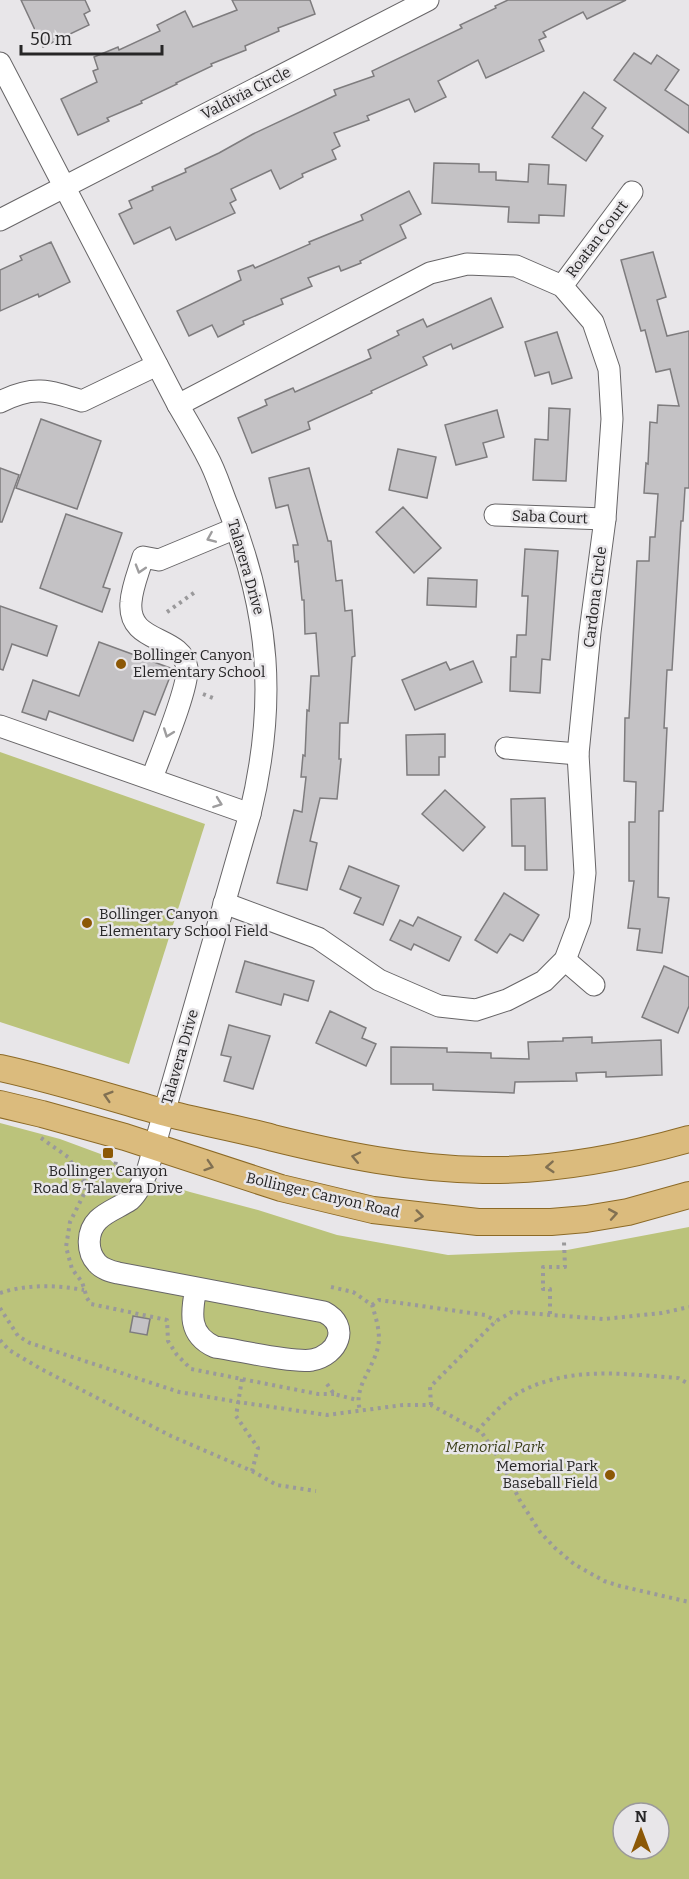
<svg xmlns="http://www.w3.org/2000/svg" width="689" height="1879" font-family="Bitter,serif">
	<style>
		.green { fill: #bbc37b; fill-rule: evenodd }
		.building { fill: #c4c2c5; stroke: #7e7c7e; stroke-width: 1.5 }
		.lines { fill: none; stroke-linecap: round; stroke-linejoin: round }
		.minor-casing { stroke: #676567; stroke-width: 23 }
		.major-casing { stroke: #8c6a27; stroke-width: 28 }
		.path { stroke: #9a999b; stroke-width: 4; stroke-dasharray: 3 4.5; stroke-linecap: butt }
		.minor { stroke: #fff; stroke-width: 21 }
		.major { stroke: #dbbb7d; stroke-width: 26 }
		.oneway { stroke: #9e9d9e }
		.oneway2 { stroke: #817052 }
		.poi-dot { fill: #8c5806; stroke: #e8e6e9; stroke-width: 2 }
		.labels { text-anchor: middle; stroke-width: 5; stroke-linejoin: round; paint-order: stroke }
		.street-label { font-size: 15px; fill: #272627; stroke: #e8e6e9 }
		.poi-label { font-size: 15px; fill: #272627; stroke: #e8e6e9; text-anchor: start }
		.park-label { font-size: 15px; font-style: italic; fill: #3c401b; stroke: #e8e6e9 }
	</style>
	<rect width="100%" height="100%" fill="#e8e6e9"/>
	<g class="green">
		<polygon points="0,752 205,824 129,1064 0,1022"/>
		<path d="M 0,1123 L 60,1139 L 106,1156 L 122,1171 L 190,1192 L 258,1210 L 337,1235 L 448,1255 L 567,1250 L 689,1227 L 689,1879 L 0,1879 ZM 623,1813 L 659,1813 L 659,1849 L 623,1849 Z"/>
	</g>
	<g class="building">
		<polygon points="21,0 85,0 90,11 84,14 89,25 43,47"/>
		<polygon points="232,0 310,0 315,14 278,28 279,31 245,46 246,50 211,64 212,66 176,83 177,84 141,101 142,103 107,118 109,121 78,135 61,99 97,82 93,71 98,69 94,57 118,47 119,50 160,31 157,25 185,11 193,27 237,10"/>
		<polygon points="508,0 626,0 587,19 583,12 543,32 546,37 539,40 544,51 486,78 478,60 438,81 446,97 415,112 409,99 367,116 369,120 334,133 340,146 332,150 336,159 302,174 303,177 280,189 271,170 231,189 236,200 230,203 235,213 176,240 170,227 134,244 119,214 132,208 129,201 153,190 152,187 186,172 185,169 219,153 253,134 336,95 334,90 374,76 372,71 462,28 460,25 496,8 495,6"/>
		<polygon points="634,53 651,64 657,55 679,70 665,90 689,106 689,133 614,80"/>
		<polygon points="584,92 606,108 592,128 603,136 586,161 552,137"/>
		<polygon points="434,163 479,164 479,172 496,172 496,180 528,182 529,164 549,165 548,184 566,185 564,216 539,215 539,223 508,222 509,207 432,203"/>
		<polygon points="409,191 421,214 400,225 406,238 360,261 361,263 341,271 339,266 308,278 312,286 281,299 283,304 243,321 244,324 218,337 212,325 189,336 177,311 241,280 238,271 253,265 255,268 310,244 309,242 363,220 361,215"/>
		<polygon points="51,242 70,282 39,297 38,294 0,311 0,270 22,260 20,256"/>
		<polygon points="653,252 666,297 657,300 667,336 689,331 689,488 685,488 683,521 681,521 672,670 667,670 664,728 667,728 663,811 659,811 658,897 669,898 662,953 637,950 640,929 628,928 634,881 629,881 629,822 635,822 636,782 624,781 625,718 629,718 637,561 649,561 650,537 655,537 658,494 644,493 646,463 648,464 650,422 657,423 658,405 679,406 670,369 656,372 645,330 641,331 621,260"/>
		<polygon points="491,298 503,327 453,349 451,344 423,357 427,365 371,391 372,393 308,422 310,429 252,453 238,418 267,405 265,400 293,388 295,392 371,358 368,350 399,335 397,331 423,319 427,327"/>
		<polygon points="557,332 572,378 552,384 549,372 535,376 525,342"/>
		<polygon points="549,408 570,409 566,481 533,480 535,439 548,440"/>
		<polygon points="497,410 504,437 483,443 487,457 456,465 445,425"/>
		<polygon points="41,419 101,441 77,509 16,488"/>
		<polygon points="398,449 436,457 427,498 389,490"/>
		<polygon points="0,468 19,475 2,522 0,522"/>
		<polygon points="309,468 328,541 331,541 336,581 342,580 345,611 352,610 355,656 352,657 348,723 340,723 339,759 341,759 337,799 320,798 310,841 317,843 307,890 277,883 294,810 302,812 306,777 301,777 303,755 305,756 307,710 309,711 311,676 319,676 316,633 305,634 304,600 302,600 298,561 295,562 293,545 298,545 288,505 276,508 269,478"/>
		<polygon points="403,507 441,548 414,573 376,532"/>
		<polygon points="66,514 122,533 103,587 110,589 102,612 40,588"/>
		<polygon points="525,549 558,551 550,660 542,659 540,693 510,691 511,657 516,657 517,635 526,635 528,596 522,596"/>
		<polygon points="428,578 477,580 476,607 427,605"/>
		<polygon points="0,606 57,626 47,656 12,644 3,670 0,669"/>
		<polygon points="99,642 173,669 155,715 144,711 133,741 49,711 46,720 22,712 33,680 79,696"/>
		<polygon points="473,661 482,682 415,710 402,680 446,662 450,670"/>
		<polygon points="445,734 445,757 439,757 439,775 407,775 406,735"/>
		<polygon points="445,790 485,827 463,851 422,814"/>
		<polygon points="545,798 547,870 525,870 525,846 512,846 511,799"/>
		<polygon points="349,866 399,886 383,925 354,913 361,898 340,889"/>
		<polygon points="504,893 539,915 523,941 510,934 497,953 475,940"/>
		<polygon points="418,917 461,937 449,961 414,944 411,950 390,940 400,920 413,926"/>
		<polygon points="245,961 314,981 308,1001 284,994 281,1005 236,992"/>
		<polygon points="664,966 689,977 689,1006 678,1033 642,1017"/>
		<polygon points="330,1011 366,1028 362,1038 376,1044 366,1066 316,1043"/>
		<polygon points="229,1025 270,1036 253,1089 224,1081 231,1057 221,1055"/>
		<polygon points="592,1037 592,1043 661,1040 662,1075 606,1077 606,1072 576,1073 577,1081 515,1082 514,1093 433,1090 433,1084 391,1084 391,1047 447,1048 447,1052 491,1053 491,1058 529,1059 528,1042 563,1041 563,1038"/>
		<polygon points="133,1316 150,1319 147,1335 130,1332"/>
	</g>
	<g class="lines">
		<g class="minor-casing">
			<g id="minor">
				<path d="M 0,63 L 178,405 C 188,422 198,439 207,456 C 216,472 221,490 228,507 C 270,613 277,703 250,814 L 147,1172 C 143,1181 138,1193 130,1200 C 120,1207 107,1211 98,1220 C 87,1231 86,1251 97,1263 C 102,1269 110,1271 118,1273 L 324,1312 C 351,1326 338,1355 312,1360 C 291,1363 238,1350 215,1347 C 188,1335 191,1313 196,1288"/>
				<polyline points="0,220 428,0"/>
				<polyline points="562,286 632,192"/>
				<path d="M 0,402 C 33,385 48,390 82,401 L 157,365"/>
				<polyline points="178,405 430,273 467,264 516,266 562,286 593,322 609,369 612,419 605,519 590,632 578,754 585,873 580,920 565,960 544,981 507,1000 476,1010 439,1006 379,980 318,938 224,903"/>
				<polyline points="495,515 605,519"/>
				<polyline points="0,726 250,814"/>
				<polyline points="506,748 578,754"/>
				<path d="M 152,778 C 160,756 189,687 187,668 C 182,634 127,645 131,602 C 132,587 139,571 143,557 L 159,560 L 236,528"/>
				<polyline points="565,960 594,985"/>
			</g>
		</g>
		<g class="major-casing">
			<g id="major">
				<path d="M 0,1068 C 55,1080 108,1097 162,1112 C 199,1122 236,1128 273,1138 C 342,1155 411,1169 483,1170 C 554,1171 622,1158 689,1139"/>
				<polyline points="0,1104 42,1114 125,1137 281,1188 373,1210 478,1222 551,1222 586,1219 628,1212 689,1195"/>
			</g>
		</g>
		<g class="path">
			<polyline points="167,612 195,592"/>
			<polyline points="203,694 213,698"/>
			<polyline points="41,1138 68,1157 83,1180 85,1192 70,1222 66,1247 72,1269 82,1282 87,1298 91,1304 167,1320 168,1341 177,1355 191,1369 318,1394 334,1394"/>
			<polyline points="83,1180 115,1168 116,1160"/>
			<path d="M 331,1287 L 353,1292 L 372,1305 C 376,1318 381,1333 378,1347 C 373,1369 353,1388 360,1410"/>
			<path d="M 0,1293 C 28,1284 56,1285 84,1290"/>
			<polyline points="372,1305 379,1300 485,1315 496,1321"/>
			<polyline points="0,1308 18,1336 30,1343 179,1392 238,1402 327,1415 403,1405 431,1405 482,1433 502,1463 519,1499 540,1532 555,1548 574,1564 604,1581 620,1586 689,1602"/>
			<polyline points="550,1314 550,1289 543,1289 543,1267 565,1267 564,1242"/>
			<polyline points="0,1340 9,1350 41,1369 171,1436 252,1471 277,1485 316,1491"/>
			<polyline points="242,1379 236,1416 258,1448 252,1471"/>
			<polyline points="327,1384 334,1394 357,1400"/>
			<polyline points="431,1405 430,1387 496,1321 512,1312 604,1319 662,1313 689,1307"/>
			<path d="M 477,1431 C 491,1416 505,1400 522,1391 C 571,1366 625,1374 678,1378 L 689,1384"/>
		</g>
		<use href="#minor" class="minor"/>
		<use href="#major" class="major"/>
	</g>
	<defs><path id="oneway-chevron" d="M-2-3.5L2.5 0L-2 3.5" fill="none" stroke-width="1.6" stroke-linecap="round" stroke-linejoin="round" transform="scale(1.5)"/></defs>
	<g class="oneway">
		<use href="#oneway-chevron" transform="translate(211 538) rotate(157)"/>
		<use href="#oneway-chevron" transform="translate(140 569) rotate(107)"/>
		<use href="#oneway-chevron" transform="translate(168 733) rotate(110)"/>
		<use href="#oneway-chevron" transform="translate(218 803) rotate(20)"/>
	</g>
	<g class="oneway2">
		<use href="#oneway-chevron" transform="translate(108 1096) rotate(-163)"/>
		<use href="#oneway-chevron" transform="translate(356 1157) rotate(-168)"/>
		<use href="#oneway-chevron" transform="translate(209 1166) rotate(18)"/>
		<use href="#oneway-chevron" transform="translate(550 1167) rotate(176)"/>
		<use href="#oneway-chevron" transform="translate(613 1214) rotate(-10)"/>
		<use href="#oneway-chevron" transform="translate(419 1216) rotate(7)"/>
	</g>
	<g class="poi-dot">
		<circle cx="121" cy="664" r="6"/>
		<circle cx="87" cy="923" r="6"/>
		<rect x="102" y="1147" width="12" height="12" rx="3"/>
		<circle cx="610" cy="1475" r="6"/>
	</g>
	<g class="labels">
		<g class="street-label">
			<text transform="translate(246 93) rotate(-27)" y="5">Valdivia Circle</text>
			<text transform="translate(597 239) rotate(-53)" y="5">Roatan Court</text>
			<text transform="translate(550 517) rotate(2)" y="5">Saba Court</text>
			<text transform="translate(246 567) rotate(74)" y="5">Talavera Drive</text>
			<text transform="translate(595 597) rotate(-83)" y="5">Cardona Circle</text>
			<text transform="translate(180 1057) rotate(-74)" y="5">Talavera Drive</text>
			<text transform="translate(323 1195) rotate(13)" y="5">Bollinger Canyon Road</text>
		</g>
		<g class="poi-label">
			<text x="133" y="660">Bollinger Canyon<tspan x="133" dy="17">Elementary School</tspan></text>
			<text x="99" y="919">Bollinger Canyon<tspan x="99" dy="17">Elementary School Field</tspan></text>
			<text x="108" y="1176" text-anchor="middle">Bollinger Canyon<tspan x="108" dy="17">Road &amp; Talavera Drive</tspan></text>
			<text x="598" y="1471" text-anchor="end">Memorial Park<tspan x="598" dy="17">Baseball Field</tspan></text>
		</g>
		<g class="park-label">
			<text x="495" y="1452">Memorial Park</text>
		</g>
	</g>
	<g transform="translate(641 1831)"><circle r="28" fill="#e8e6e9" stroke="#9b999b" stroke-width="1.5"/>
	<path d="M0-4.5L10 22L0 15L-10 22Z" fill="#8c5806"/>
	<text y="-9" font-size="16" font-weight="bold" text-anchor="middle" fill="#272627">N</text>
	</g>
	<path d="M21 45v9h141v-9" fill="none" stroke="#272627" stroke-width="3"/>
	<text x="30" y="45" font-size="18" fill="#272627" stroke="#e8e6e9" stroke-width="4.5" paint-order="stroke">50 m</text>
</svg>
